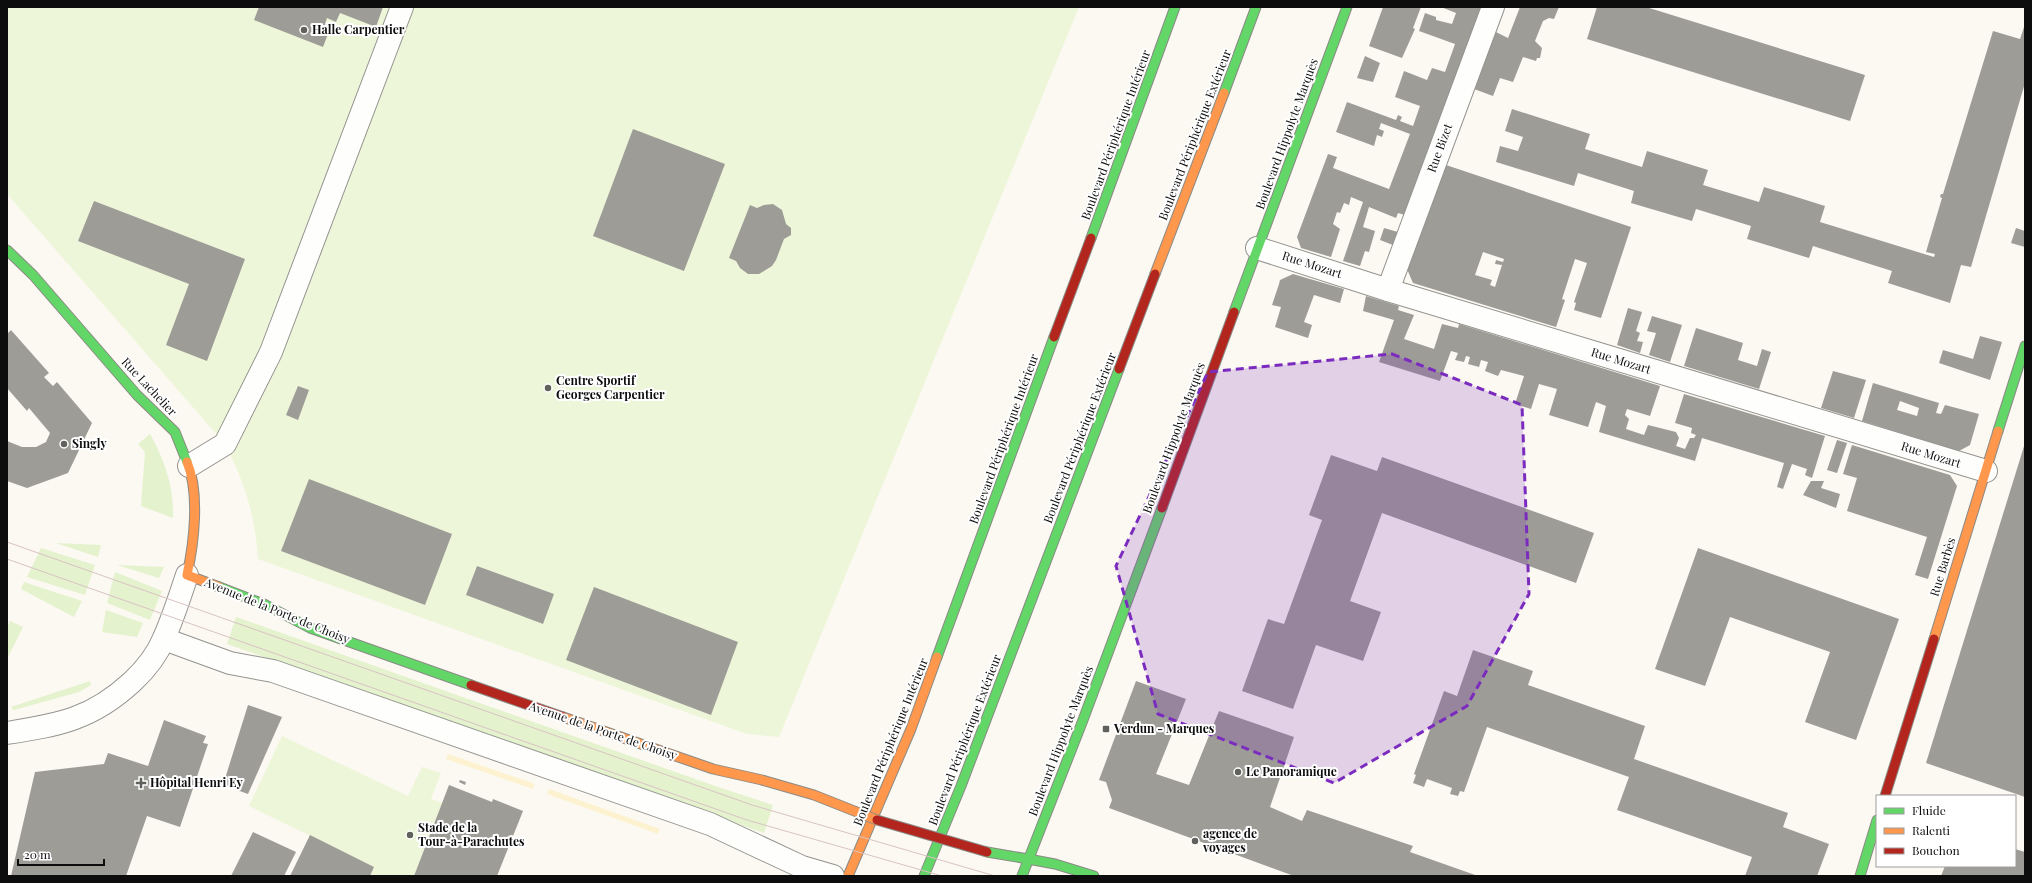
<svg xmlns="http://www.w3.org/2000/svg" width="2032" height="883" font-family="'Playfair Display',serif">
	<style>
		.green { fill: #e4f2ce }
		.sand { fill: #fdf2d0 }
		.pitch { fill: #eef6d9 }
		.building { fill: #9e9c97; fill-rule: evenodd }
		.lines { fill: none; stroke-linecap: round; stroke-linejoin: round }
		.street-casing { stroke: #949390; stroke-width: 24 }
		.fast-casing { stroke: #8b8a86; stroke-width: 11 }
		.slow-casing { stroke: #8b8a86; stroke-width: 11 }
		.jam-casing { stroke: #8b8a86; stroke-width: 11 }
		.street { stroke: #fefefd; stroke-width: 22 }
		.fast { stroke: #63d668; stroke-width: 9 }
		.slow { stroke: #ff974d; stroke-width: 9 }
		.jam { stroke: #b3261e; stroke-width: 9 }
		.tram { stroke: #d9c3c3; stroke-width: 1 }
		.slow-bridge-casing { stroke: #8b8a86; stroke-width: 11; stroke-linecap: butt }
		.jam-bridge-casing { stroke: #8b8a86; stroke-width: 11; stroke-linecap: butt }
		.slow-bridge { stroke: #ff974d; stroke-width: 9 }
		.jam-bridge { stroke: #b3261e; stroke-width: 9 }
		.marked { fill: #7b2cbf; fill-opacity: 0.2; stroke: #7b2cbf; stroke-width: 3; stroke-dasharray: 8 5; stroke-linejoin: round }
		.poi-dot { fill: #60605d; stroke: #fff; stroke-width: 1.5 }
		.labels { text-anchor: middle; stroke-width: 4; stroke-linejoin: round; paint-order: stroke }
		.poi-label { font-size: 12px; font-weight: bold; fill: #0d0d0d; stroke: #fff; text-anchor: start }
		.street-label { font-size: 12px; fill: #0d0d0d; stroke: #fff }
	</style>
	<rect width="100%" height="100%" fill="#fbf9f1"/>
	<g class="green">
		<path d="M 150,434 C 165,461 174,487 173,518 L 141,506 L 145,452 L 138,444 Z"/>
		<polygon points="56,543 101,545 98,557"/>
		<polygon points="41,548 95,565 85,595 27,577"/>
		<polygon points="117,565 164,567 159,578"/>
		<polygon points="115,572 162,591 150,620 107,603"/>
		<polygon points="24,582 82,601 74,617 21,589"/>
		<polygon points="106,610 143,623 137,637 102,632"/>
		<polygon points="236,617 718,787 773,805 764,833 227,644"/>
		<polygon points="10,621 23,627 7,659 7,628"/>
		<polygon points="90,681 91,685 79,692 14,710 11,707"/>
	</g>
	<g class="sand">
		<polygon points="448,754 535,784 533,789 446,759"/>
		<polygon points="549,789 660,829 658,834 547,794"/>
	</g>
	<g class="pitch">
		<path d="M 7,7 L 1079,7 L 779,737 L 747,734 L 258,559 C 255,515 245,483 225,444 L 7,194 Z"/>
		<polygon points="282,736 408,796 422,767 441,773 431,799 442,803 414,876 370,876 374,867 249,806"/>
	</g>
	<g class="building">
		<polygon points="259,7 383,7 376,27 340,13 336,22 327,18 325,24 328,34 323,47 254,20"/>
		<polygon points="1383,7 1421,7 1413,28 1415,29 1402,58 1369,46"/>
		<polygon points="1441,7 1482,7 1405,215 1398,213 1396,218 1369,207 1363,227 1375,231 1369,252 1365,251 1360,266 1343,261 1363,202 1351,197 1349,205 1344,203 1340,213 1337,212 1333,224 1340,229 1331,257 1301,248 1297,237 1328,154 1337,157 1333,168 1389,189 1410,134 1381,123 1379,129 1384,131 1382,137 1377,135 1374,146 1336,132 1347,102 1396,120 1398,115 1402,117 1400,121 1413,126 1420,106 1395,97 1404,71 1427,80 1432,68 1445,72 1455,44 1419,31 1425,13 1436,17 1436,20 1452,24 1456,13"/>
		<polygon points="1520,7 1559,7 1554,19 1549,18 1543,21 1535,41 1542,48 1540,58 1537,58 1536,61 1523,57 1513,82 1500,78 1493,96 1474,89 1496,32 1508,38"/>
		<polygon points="1597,7 1646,7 1865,75 1850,121 1587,39"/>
		<polygon points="2025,24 2025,83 1971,267 1961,265 1950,303 1888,283 1892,271 1813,246 1809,258 1747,239 1751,226 1696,209 1692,221 1631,203 1634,191 1578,173 1574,186 1496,162 1500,146 1518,151 1523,137 1505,131 1512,109 1590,134 1585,149 1642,167 1647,151 1708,170 1703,185 1759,202 1764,187 1825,206 1820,222 1934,257 1935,254 1926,252 1942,198 1940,197 1941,194 1943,194 1993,31 2020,39"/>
		<polygon points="1365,56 1380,63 1373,82 1357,78"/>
		<polygon points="633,129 725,164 684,271 593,236"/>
		<path d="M 1446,165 L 1631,227 L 1601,318 L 1574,310 L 1576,303 L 1574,302 L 1587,263 L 1575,259 L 1562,299 L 1565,300 L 1556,327 L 1413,283 L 1407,269 ZM 1483,252 L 1504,259 L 1503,262 L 1496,260 L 1495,264 L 1502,265 L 1495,287 L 1490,285 L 1492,280 L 1475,275 Z"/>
		<polygon points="94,201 245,259 207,361 166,345 189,284 78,241"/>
		<polygon points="773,204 782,210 786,224 791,228 791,235 784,239 776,260 772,266 759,274 748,274 740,268 736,261 729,258 750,205 757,208 764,205"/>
		<polygon points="1384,228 1398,232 1393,245 1380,240"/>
		<polygon points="2016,228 2025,231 2025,247 2011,243"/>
		<polygon points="1293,274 1344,289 1340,303 1314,295 1304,322 1312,325 1308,338 1275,327 1281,307 1272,305 1279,284 1280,280"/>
		<polygon points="1366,296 1399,306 1398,310 1414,315 1404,339 1434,349 1442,324 1458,328 1459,324 1660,386 1650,416 1627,409 1625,415 1629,419 1626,429 1644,435 1648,425 1676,432 1679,438 1676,446 1685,449 1690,438 1694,438 1696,435 1691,433 1692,428 1675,423 1684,394 1825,436 1812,478 1805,475 1807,469 1792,464 1783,489 1777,487 1784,463 1702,438 1695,461 1599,432 1606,406 1596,402 1588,427 1549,415 1557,389 1539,384 1531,409 1515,404 1524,376 1501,370 1498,376 1485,371 1488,362 1481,360 1479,367 1468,364 1470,357 1466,356 1464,362 1455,360 1458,353 1451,351 1440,381 1379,362 1394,320 1363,311"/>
		<polygon points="1628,308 1642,312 1636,331 1640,333 1637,341 1643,342 1640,353 1617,345"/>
		<polygon points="1652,316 1682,325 1670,362 1649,355 1656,333 1647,331"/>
		<polygon points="1696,328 1743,343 1738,360 1757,366 1762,349 1771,352 1759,389 1684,366"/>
		<polygon points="11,330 49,373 44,377 53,386 57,382 92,423 68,473 27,488 7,481 7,441 22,447 36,447 46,442 50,433 29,408 27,411 7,388 7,334"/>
		<polygon points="1980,336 2002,342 1990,380 1939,363 1943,350 1973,359"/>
		<polygon points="1833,371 1866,380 1854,418 1821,408"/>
		<path d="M 1873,383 L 1939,403 L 1936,413 L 1941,414 L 1945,405 L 1979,414 L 1970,445 L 1959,451 L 1862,421 ZM 1900,401 L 1919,408 L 1917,416 L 1897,410 Z"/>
		<polygon points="298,386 309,390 298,420 286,415"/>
		<polygon points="1837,440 1847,443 1837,473 1827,470"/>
		<polygon points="2025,443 2025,797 1926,763"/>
		<polygon points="1852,445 1950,475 1957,486 1928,579 1915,575 1927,537 1847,511 1857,478 1843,474"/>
		<polygon points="1331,455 1377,471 1382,457 1594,533 1576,583 1382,513 1350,601 1381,612 1363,661 1316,645 1293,709 1242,691 1268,619 1284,624 1322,520 1309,515"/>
		<polygon points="309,479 452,534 425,605 281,551"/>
		<polygon points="1811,481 1824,481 1821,488 1840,494 1836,508 1803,495"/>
		<polygon points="1698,548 1899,619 1856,740 1805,722 1830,652 1730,617 1705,686 1655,669"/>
		<polygon points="477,566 554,594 543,624 466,595"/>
		<polygon points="594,587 738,642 711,715 566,660"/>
		<polygon points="1473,650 1533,671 1528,685 1645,726 1634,759 1788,813 1783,827 1829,844 1817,876 1745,876 1752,857 1617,810 1629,777 1487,727 1464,792 1460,791 1458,796 1450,794 1452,788 1427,779 1424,787 1413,783 1416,775 1414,774 1444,691 1457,696"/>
		<polygon points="1136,681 1186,699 1156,774 1189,785 1219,711 1294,737 1270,807 1302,821 1307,810 1413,846 1410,852 1478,876 1294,876 1109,808 1112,800 1106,782 1099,780"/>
		<polygon points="248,705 282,717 248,794 223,785"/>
		<polygon points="164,720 206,736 203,743 208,744 180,827 147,816 126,876 11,876 35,772 104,764 108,753 148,766"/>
		<polygon points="460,780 466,782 465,785 459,782"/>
		<polygon points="449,785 492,802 493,799 523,811 497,876 414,876"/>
		<polygon points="253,832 296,852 284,876 231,876"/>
		<polygon points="310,835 374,867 370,876 290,876"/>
		<polygon points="2015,849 2025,852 2025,876 1941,876 1945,866 2015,866"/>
	</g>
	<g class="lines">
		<g class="street-casing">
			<g id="street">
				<polyline points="1257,248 1388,290 1986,471"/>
				<polyline points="1388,290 1493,7"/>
				<polyline points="189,466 225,444 271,352 402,7"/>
				<polyline points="164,639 230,663 273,671 710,824 802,867 833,876"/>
				<path d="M 7,733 C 59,725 92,719 132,682 C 145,670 157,655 164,638 C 173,618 180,596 187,575"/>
			</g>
		</g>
		<g class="fast-casing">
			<g id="fast">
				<polyline points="1224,93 1256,7"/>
				<polyline points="1091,238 1175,7"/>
				<polyline points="7,250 33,275 137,395 175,432 187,462"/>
				<polyline points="1234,312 1347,7"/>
				<polyline points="1998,431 2025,346"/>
				<polyline points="219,587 266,605 310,628 471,685"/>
				<polyline points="937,657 1054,337"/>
				<polyline points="987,852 1028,859"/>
				<polyline points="1028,859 1055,864 1094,876"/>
				<polyline points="924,876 961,786 1119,369"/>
				<polyline points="1022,876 1083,720 1162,508"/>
				<polyline points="1860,876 1877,820"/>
			</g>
		</g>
		<g class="slow-casing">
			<g id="slow">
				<polyline points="1155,274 1224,93"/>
				<path d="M 187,462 C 200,493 194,543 187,575 L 219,587"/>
				<polyline points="1934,639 1998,431"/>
				<polyline points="563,717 713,769 762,780"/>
				<polyline points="848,876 911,729 937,657"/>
			</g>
		</g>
		<g class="jam-casing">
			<g id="jam">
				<polyline points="1054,337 1091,238"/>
				<polyline points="1119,369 1155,274"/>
				<polyline points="1162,508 1234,312"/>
				<polyline points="471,685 563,717"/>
				<polyline points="1885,796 1934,639"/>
			</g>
		</g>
		<use href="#street" class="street"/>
		<use href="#fast" class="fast"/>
		<use href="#slow" class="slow"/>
		<use href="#jam" class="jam"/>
		<g class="tram">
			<polyline points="7,542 752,805 995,876"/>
			<polyline points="7,559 747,820 942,876"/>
		</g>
		<g class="slow-bridge-casing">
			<polyline id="slow-bridge" points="762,780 814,795 877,820"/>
		</g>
		<g class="jam-bridge-casing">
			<polyline id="jam-bridge" points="877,820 987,852"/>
		</g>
		<use href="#slow-bridge" class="slow-bridge"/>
		<use href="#jam-bridge" class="jam-bridge"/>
	</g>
	<path class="marked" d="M 1392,354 L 1522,405 L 1529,594 L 1467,706 L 1334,783 L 1158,714 L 1116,566 L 1208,372 Z"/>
	<g class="poi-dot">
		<circle cx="304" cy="30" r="4"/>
		<circle cx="548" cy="388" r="4"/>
		<circle cx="64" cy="444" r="4"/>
		<rect x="1102" y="725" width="8" height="8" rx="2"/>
		<circle cx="1238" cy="772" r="4"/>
		<path d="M139 777h4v4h4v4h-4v4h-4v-4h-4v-4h4z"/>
		<circle cx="410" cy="835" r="4"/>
		<circle cx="1195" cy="841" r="4"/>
	</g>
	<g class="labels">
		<g class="poi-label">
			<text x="312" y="34">Halle Carpentier</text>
			<text x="556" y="385">Centre Sportif<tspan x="556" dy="14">Georges Carpentier</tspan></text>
			<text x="72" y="448">Singly</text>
			<text x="1114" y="733">Verdun - Marques</text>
			<text x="1246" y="776">Le Panoramique</text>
			<text x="150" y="787">Hôpital Henri Ey</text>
			<text x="418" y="832">Stade de la<tspan x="418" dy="14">Tour-à-Parachutes</tspan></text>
			<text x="1203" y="838">agence de<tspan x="1203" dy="14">voyages</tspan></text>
		</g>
		<g class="street-label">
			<text transform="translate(1287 134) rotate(-70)" y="4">Boulevard Hippolyte Marquès</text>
			<text transform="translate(1116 135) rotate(-70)" y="4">Boulevard Périphérique Intérieur</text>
			<text transform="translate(1195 135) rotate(-69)" y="4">Boulevard Périphérique Extérieur</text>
			<text transform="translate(1440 148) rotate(-70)" y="4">Rue Bizet</text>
			<text transform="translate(1312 265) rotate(18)" y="4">Rue Mozart</text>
			<text transform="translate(1621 361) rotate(17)" y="4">Rue Mozart</text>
			<text transform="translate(149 387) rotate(47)" y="4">Rue Lachelier</text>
			<text transform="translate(1080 438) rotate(-69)" y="4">Boulevard Périphérique Extérieur</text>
			<text transform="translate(1174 438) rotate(-70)" y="4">Boulevard Hippolyte Marquès</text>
			<text transform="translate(1004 439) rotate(-70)" y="4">Boulevard Périphérique Intérieur</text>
			<text transform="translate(1931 455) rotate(17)" y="4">Rue Mozart</text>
			<text transform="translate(1943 567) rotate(-73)" y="4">Rue Barbès</text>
			<text transform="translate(277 611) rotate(22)" y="4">Avenue de la Porte de Choisy</text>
			<text transform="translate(603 731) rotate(19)" y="4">Avenue de la Porte de Choisy</text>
			<text transform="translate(965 740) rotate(-69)" y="4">Boulevard Périphérique Extérieur</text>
			<text transform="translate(1061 741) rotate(-69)" y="4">Boulevard Hippolyte Marquès</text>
			<text transform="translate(891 742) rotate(-68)" y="4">Boulevard Périphérique Intérieur</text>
		</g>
	</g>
	<rect width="2032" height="883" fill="none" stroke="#0d0d0d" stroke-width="16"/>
	<rect x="1876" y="795" width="140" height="72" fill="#ffffff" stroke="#9e9e9e"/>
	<rect x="1884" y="808" width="20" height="6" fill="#63d668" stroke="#9e9e9e"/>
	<text x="1912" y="815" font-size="12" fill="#0d0d0d">Fluide</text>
	<rect x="1884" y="828" width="20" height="6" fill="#ff974d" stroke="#9e9e9e"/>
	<text x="1912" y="835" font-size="12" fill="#0d0d0d">Ralenti</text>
	<rect x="1884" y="848" width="20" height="6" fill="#b3261e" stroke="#9e9e9e"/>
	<text x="1912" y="855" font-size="12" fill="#0d0d0d">Bouchon</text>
	<path d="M18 859v6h86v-6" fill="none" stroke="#0d0d0d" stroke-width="2"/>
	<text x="24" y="859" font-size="12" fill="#0d0d0d" stroke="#ffffff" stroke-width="3" paint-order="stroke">20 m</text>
</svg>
